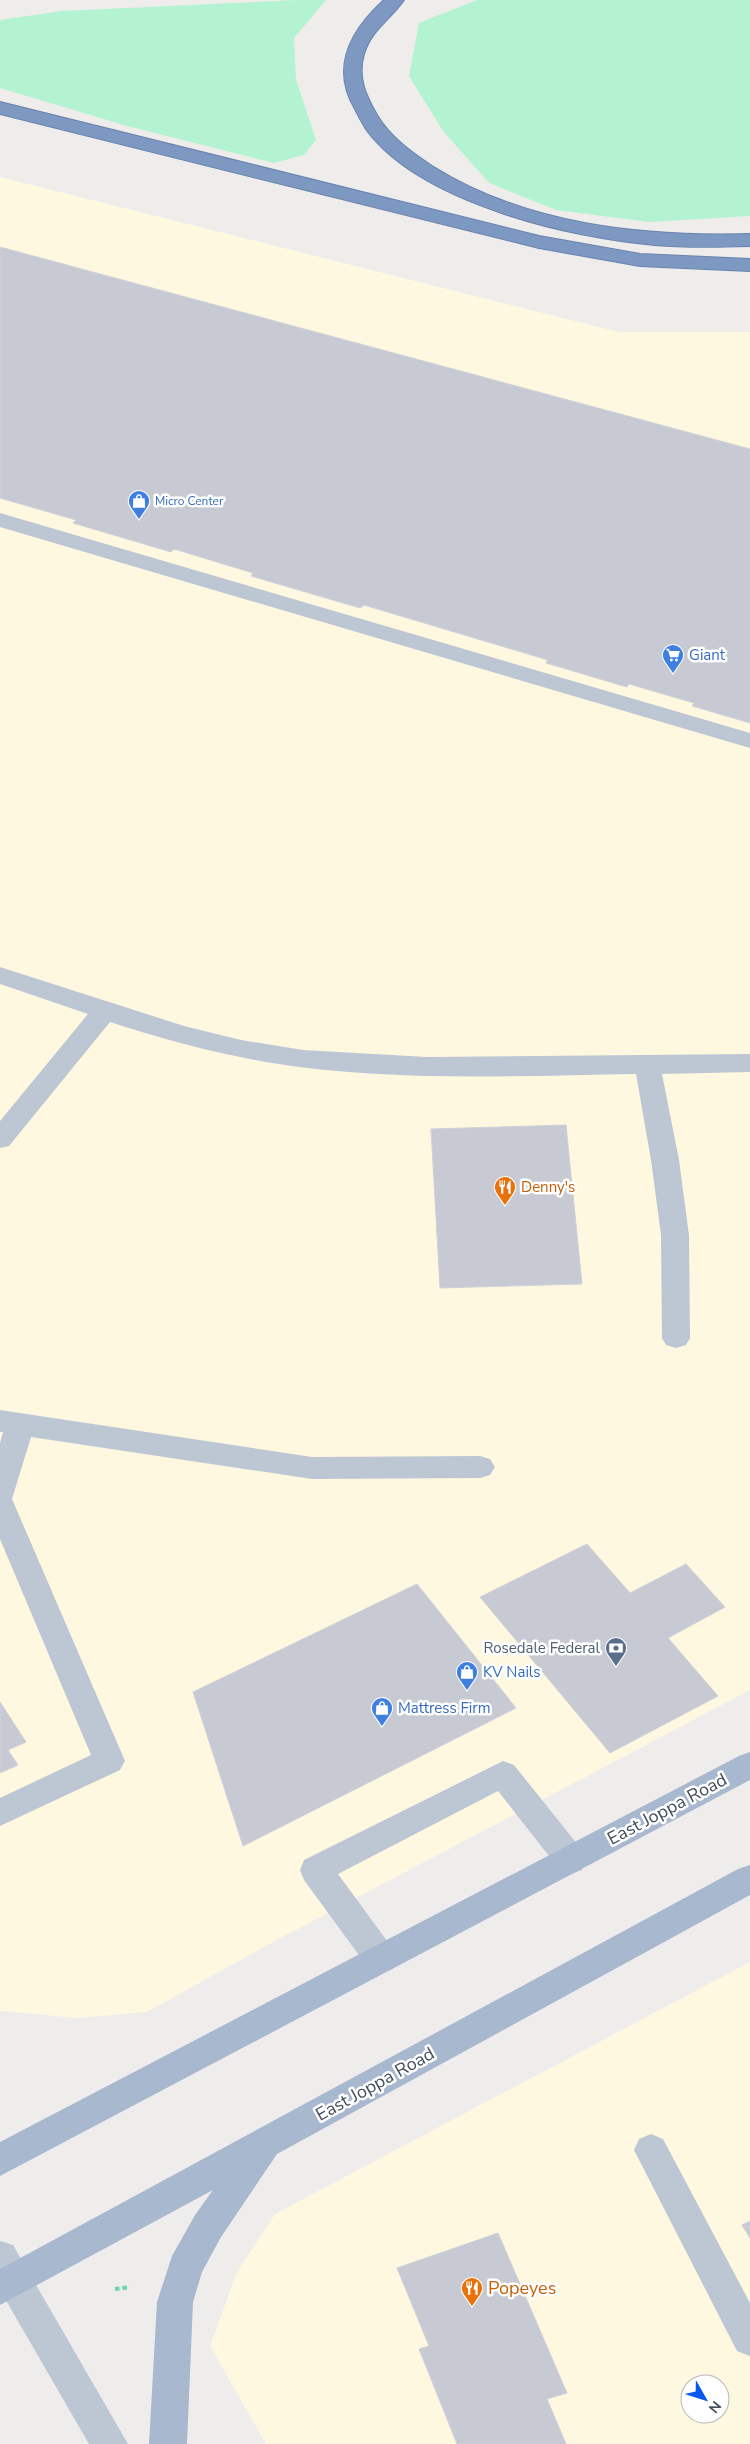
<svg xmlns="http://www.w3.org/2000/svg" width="750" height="2444" font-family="'Nunito Sans',sans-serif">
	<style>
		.commercial { fill: #fef8e1; fill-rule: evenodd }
		.green { fill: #b4f3d2 }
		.building { fill: #c7cad3; stroke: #cfd1d9 }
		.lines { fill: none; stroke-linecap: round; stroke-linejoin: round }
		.highway-casing { stroke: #6984ad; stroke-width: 2 }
		.path { stroke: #69d4a8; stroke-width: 4; stroke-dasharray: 4.5 3; stroke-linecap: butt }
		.minor { fill: #bdc7d4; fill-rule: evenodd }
		.major { fill: #a8b8cf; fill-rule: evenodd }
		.highway { fill: #7e99c1; fill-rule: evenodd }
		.labels { text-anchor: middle; stroke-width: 5; stroke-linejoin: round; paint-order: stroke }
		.far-shop-label { font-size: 12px; fill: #366cbe; stroke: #fff; text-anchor: start }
		.shop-label { font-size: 15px; fill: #366cbe; stroke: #fff; text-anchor: start }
		.food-label { font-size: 15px; fill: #c56008; stroke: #fff; text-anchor: start }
		.service-label { font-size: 15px; fill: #4e5e75; stroke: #fff; text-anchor: end }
		.near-street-label { font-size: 18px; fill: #434e5b; stroke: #fff }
		.near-food-label { font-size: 18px; fill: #c56008; stroke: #fff; text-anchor: start }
	</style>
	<rect width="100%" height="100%" fill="#efecec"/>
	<g class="commercial">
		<polygon points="0,177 619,332 750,332 750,1690 273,1942 147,2012 78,2018 0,2011"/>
		<path d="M 750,1962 L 750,2444 L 266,2444 L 210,2346 L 237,2272 L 275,2214 ZM 690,2384 L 720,2384 L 720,2414 L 690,2414 Z"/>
	</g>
	<g class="green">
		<polygon points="296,0 326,0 294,38 296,79 316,140 304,155 274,163 127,126 0,88 0,20 62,11"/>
		<polygon points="477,0 750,0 750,216 649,222 556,210 489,183 443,131 409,76 419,23"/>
	</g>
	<g class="building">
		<polygon points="0,247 750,449 750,723 692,706 694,703 629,684 627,687 546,663 548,660 364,605 360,608 251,576 253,573 174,549 171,552 73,523 76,520 0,498"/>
		<polygon points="566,1125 582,1284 440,1288 431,1129"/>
		<polygon points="587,1544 630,1593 686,1564 725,1607 668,1638 718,1696 610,1753 480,1597"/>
		<polygon points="417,1584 516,1708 243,1846 193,1692"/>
		<polygon points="0,1702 26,1742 8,1750 18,1765 0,1773"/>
		<polygon points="750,2221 750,2238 742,2225"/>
		<polygon points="498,2233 567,2393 547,2399 566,2444 457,2444 419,2349 429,2346 397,2268"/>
	</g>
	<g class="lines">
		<g class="highway-casing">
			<g id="highway">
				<path d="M 384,0 L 404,0 C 391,19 371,30 364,54 C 357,77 366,96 377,115 C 390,137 411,152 432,166 C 526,225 642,237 750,234 L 750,246 C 719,247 687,248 655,245 C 570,238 423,203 368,132 C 363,125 359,117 355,109 C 330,67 351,30 384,0 Z"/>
				<polygon points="0,102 539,236 640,254 750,259 750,271 640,266 539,248 0,114"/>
			</g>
		</g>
		<polyline class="path" points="115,2289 130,2287"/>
		<g class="minor">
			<polygon points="0,513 750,733 750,748 0,527"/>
			<path d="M 0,967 L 184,1026 L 241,1040 L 303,1050 L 427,1057 L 750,1054 L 750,1072 L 662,1074 L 679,1160 L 689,1235 L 690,1338 L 686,1345 L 676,1348 L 666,1345 L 662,1338 L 661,1235 L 651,1160 L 636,1074 C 517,1076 390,1082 272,1063 C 217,1054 163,1039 110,1022 L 9,1146 L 0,1148 L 0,1121 L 88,1014 L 0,984 Z"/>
			<polygon points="0,1410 312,1457 480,1456 490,1459 495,1467 490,1475 480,1478 312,1479 31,1437 12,1499 125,1761 120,1770 0,1826 0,1798 91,1755 0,1539 0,1443 3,1432 0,1432"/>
			<polygon points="503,1761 514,1765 582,1850 587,1860 582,1870 571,1874 560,1870 498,1791 338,1874 393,1949 398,1959 393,1969 381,1973 369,1969 304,1880 300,1870 304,1860"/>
			<polygon points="651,2134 663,2139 750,2303 750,2356 737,2351 634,2150 639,2139"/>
			<polygon points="0,2241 13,2245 128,2444 89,2444 0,2290"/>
		</g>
		<g class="major">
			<polygon points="750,1752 750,1780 0,2176 0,2142 739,1756"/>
			<polygon points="750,1865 750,1895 277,2154 221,2237 202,2272 193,2302 187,2444 149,2444 157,2302 172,2256 195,2215 213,2190 0,2305 0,2269 738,1869"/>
		</g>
		<use href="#highway" class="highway"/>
	</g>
	<defs>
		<g id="shop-pin" transform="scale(1.125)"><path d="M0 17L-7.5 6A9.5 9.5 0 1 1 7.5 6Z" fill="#3f7fe0" stroke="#fff"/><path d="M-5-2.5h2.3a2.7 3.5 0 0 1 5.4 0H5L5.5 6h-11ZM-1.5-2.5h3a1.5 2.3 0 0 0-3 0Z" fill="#fff"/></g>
		<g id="supermarket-pin" transform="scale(1.125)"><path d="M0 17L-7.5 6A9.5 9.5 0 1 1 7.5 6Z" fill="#3f7fe0" stroke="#fff"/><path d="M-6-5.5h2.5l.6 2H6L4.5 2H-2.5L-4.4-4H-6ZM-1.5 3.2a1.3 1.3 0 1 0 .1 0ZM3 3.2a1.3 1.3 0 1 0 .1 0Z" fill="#fff"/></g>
		<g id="restaurant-pin" transform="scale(1.125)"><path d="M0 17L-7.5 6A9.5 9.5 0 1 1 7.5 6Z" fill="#e8710a" stroke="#fff"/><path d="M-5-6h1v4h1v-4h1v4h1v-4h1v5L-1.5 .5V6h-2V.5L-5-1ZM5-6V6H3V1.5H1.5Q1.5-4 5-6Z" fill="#fff"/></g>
		<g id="bank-pin" transform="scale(1.125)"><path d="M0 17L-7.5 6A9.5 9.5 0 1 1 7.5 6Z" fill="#5c6f8a" stroke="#fff"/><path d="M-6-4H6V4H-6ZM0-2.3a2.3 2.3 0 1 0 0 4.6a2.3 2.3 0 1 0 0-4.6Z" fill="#fff"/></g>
	</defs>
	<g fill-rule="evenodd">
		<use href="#shop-pin" x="139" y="501"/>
		<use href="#supermarket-pin" x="673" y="655"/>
		<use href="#restaurant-pin" x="505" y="1187"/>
		<use href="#bank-pin" x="616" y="1648"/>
		<use href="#shop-pin" x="467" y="1672"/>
		<use href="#shop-pin" x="382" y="1708"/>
		<use href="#restaurant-pin" x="472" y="2288"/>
	</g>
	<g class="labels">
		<g class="far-shop-label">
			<text x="155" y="505">Micro Center</text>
		</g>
		<g class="shop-label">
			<text x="689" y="660">Giant</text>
			<text x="483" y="1677">KV Nails</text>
			<text x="398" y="1713">Mattress Firm</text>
		</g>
		<g class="food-label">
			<text x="521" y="1192">Denny's</text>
		</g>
		<g class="service-label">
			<text x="600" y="1653">Rosedale Federal</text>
		</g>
		<g class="near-street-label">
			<text transform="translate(667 1809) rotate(-28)" y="6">East Joppa Road</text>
			<text transform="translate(375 2084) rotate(-29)" y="6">East Joppa Road</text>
		</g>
		<g class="near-food-label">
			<text x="488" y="2294">Popeyes</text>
		</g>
	</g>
	<g transform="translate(705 2399) rotate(129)"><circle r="24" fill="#ffffff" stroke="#b4b8bd"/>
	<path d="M0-4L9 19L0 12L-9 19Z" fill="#0658ef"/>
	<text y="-8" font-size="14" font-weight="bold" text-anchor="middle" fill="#434e5b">N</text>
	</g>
</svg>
